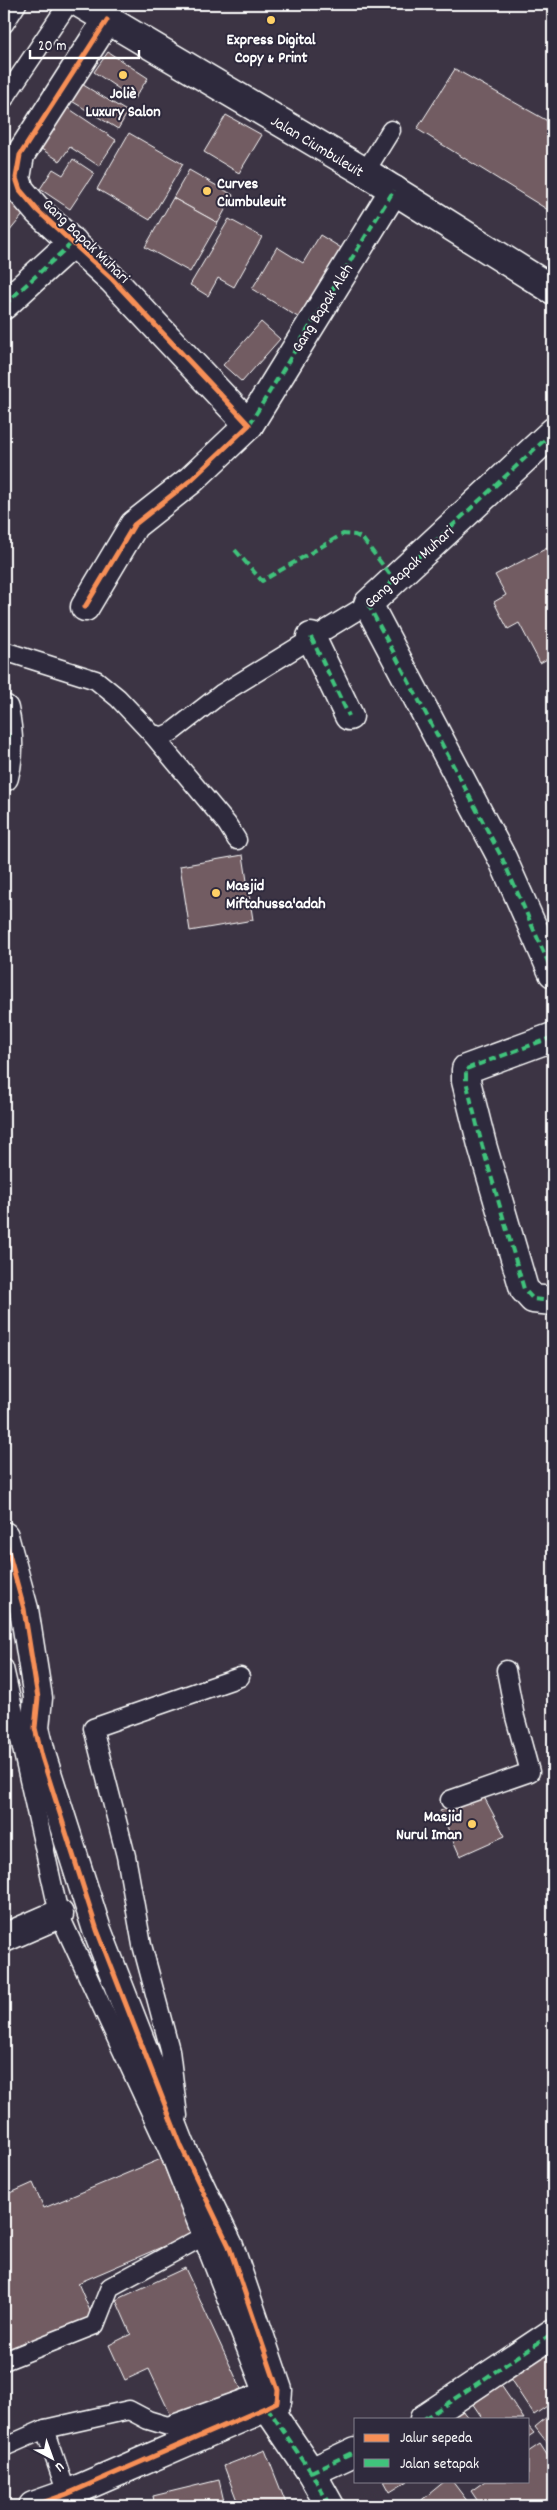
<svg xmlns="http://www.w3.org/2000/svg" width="557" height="2510" font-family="Dekko,sans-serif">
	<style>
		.building { fill: #725b62; stroke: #fff }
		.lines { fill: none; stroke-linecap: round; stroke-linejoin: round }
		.lane-casing { stroke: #fff; stroke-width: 21 }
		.street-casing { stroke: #fff; stroke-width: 31 }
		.secondary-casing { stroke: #fff; stroke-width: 31 }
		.lane { stroke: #2f2a3d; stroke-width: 18 }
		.street { stroke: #2f2a3d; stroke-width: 28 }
		.secondary { stroke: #2f2a3d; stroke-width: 28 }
		.quiet { stroke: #40c37c; stroke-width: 4; stroke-dasharray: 8 4; stroke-linecap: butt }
		.cycleway-casing { stroke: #2f2a3d; stroke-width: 8 }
		.cycleway { stroke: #f78f57; stroke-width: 5 }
		.poi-dot { fill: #ffd166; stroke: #2f2a3d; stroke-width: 2 }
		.labels { text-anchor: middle; stroke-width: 4; stroke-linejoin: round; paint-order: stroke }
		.poi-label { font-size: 16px; font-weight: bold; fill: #fff; stroke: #2f2a3d }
		.street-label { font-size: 16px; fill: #fff; stroke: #2f2a3d }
	</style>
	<rect width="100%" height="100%" fill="#3c3444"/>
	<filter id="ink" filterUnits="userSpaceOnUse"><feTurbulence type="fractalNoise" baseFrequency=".02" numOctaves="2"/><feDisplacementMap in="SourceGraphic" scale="10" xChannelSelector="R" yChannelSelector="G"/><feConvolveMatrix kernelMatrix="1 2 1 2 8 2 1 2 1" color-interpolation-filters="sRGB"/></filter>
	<g filter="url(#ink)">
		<g class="building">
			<polygon points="108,52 148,78 134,99 94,72"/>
			<polygon points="455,69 553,124 553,213 417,129"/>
			<polygon points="75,80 128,112 118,129 65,97"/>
			<polygon points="62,104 116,140 99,166 70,147 60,161 35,145"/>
			<polygon points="226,115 262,135 239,173 204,152"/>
			<polygon points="129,133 183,164 150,220 97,189"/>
			<polygon points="73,159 94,173 70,209 40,189 53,169 63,175"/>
			<polygon points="189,170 233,195 218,223 173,198"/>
			<polygon points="4,192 27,210 4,238"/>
			<polygon points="173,198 218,223 190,272 145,247"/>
			<polygon points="229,219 262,237 234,287 218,278 208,296 190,285"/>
			<polygon points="320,235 343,249 301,319 252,289 277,247 303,263"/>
			<polygon points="261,322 280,339 242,382 223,365"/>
			<polygon points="553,545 553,656 540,663 519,623 508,629 500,614 494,602 506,595 495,575"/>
			<polygon points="243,855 253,920 190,931 180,866"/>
			<polygon points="484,1797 505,1836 460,1856 440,1811"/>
			<polygon points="161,2159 192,2234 78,2283 93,2318 4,2355 4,2196 33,2183 44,2208"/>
			<polygon points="185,2268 241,2389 173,2420 149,2369 125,2380 109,2345 131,2334 116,2300"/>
			<polygon points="553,2339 553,2402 534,2415 505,2371"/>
			<polygon points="498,2381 524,2419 483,2419 470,2400"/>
			<polygon points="457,2404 469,2419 438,2419"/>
			<polygon points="553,2412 553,2450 535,2427"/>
			<polygon points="528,2426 534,2433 528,2437"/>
			<polygon points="540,2444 553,2464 553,2495 536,2506 481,2506 471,2491 485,2481 528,2481 528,2452"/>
			<polygon points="265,2450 287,2506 239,2506 224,2466"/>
			<polygon points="219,2480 225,2506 155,2506 153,2496"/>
			<polygon points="384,2481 408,2481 390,2492"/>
			<polygon points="445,2481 452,2481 471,2506 420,2506 418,2503"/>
		</g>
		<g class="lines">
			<g class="lane-casing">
				<g id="lane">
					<polyline points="4,24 17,4"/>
					<polyline points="4,99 68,4"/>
					<polyline points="365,172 391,130"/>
					<polyline points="4,651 96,680 118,698 152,734 163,736 172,732 221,694 368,604"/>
					<polyline points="152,734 227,824 237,840"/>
					<polyline points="4,1668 59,1914 169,2152 263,2392 168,2426 148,2420 129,2410 45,2429 4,2447"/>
					<polyline points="450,1800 530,1772 515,1717 506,1670"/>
					<polyline points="178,2116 170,2050 142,1945 126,1856 93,1728 240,1677"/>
					<polyline points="4,2361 95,2325 110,2287 202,2237"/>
					<polyline points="45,2429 67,2494"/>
				</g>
			</g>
			<g class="street-casing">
				<g id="street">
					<polyline points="4,305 73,242"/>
					<polyline points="249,425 394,190"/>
					<polyline points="553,432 368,604 502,858 553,973"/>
					<polyline points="85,607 134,525 191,480 249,425 112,279 38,211 20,190 16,178 20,155 107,20"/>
					<polyline points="311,637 349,716"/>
					<path d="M 4,709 C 9,732 10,755 4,777"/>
					<polyline points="553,1037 466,1069 466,1081 482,1145 524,1289 533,1299 553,1301"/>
					<polyline points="4,1536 24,1609 38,1698 35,1728 42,1757 97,1930 181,2146 229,2246 278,2390 277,2402 267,2407 67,2494 33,2506"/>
					<polyline points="4,1938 59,1914"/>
					<polyline points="267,2407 311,2472 330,2506"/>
					<polyline points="424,2419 553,2333"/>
					<polyline points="311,2472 356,2451"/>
				</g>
			</g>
			<g class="secondary-casing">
				<polyline id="secondary" points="81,4 365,172 553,290"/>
			</g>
			<use href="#lane" class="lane"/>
			<use href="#street" class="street"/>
			<use href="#secondary" class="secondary"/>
			<g class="quiet">
				<polyline points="4,305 73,242"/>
				<polyline points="249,425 394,190"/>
				<polyline points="553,432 368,604 502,858 553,973"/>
				<polyline points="235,550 262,581 343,534 355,535 362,538 395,581"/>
				<polyline points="311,637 349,716"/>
				<path d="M 4,709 C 9,732 10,755 4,777"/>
				<polyline points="553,1037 466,1069 466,1081 482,1145 524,1289 533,1299 553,1301"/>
				<polyline points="267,2407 311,2472 330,2506"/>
				<polyline points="424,2419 553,2333"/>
				<polyline points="311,2472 356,2451"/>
			</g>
			<g class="cycleway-casing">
				<g id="cycleway">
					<polyline points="85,607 134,525 191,480 249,425 112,279 38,211 20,190 16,178 20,155 107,20"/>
					<polyline points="4,1536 24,1609 38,1698 35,1728 42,1757 97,1930 181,2146 229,2246 278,2390 277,2402 267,2407 67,2494 33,2506"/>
				</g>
			</g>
			<use href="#cycleway" class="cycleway"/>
		</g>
	</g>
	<g class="poi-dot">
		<circle cx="271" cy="20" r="5"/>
		<circle cx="123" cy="75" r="5"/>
		<circle cx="207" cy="191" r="5"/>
		<circle cx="216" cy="893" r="5"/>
		<circle cx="472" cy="1824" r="5"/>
	</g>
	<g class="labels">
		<g class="poi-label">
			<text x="271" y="44">Express Digital<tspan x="271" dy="18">Copy &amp; Print</tspan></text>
			<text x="123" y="98">Joliè<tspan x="123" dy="18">Luxury Salon</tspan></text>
			<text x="217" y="188" text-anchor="start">Curves<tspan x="217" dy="18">Ciumbuleuit</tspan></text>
			<text x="226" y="890" text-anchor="start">Masjid<tspan x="226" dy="18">Miftahussa'adah</tspan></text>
			<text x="462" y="1821" text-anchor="end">Masjid<tspan x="462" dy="18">Nurul Iman</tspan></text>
		</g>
		<g class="street-label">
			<text transform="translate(318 145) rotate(31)" y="6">Jalan Ciumbuleuit</text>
			<text transform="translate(87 240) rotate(44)" y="6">Gang Bapak Muhari</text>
			<text transform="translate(321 307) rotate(-58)" y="6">Gang Bapak Aleh</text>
			<text transform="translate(408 566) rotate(-42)" y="6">Gang Bapak Muhari</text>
		</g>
	</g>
	<rect width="557" height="2510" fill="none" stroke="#2f2a3d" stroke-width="20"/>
	<rect x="10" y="10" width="537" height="2490" fill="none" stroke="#fff" stroke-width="2" filter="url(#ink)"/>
	<rect x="354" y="2418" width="175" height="65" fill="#2f2a3d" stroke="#827f8b"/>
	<rect x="364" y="2434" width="25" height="8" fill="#f78f57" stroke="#827f8b"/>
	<text x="400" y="2442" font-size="15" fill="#ffffff">Jalur sepeda</text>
	<rect x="364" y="2459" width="25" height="8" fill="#40c37c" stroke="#827f8b"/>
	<text x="400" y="2468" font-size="15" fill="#ffffff">Jalan setapak</text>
	<g transform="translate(52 2458) rotate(139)" stroke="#2f2a3d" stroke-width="4" paint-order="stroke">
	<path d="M0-4L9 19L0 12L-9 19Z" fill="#ffffff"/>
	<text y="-8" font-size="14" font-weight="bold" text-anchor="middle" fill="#ffffff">U</text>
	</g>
	<path d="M30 50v8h109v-8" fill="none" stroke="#ffffff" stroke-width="2.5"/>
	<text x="38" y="50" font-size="15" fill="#ffffff" stroke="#2f2a3d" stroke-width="4" paint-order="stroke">20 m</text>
</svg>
